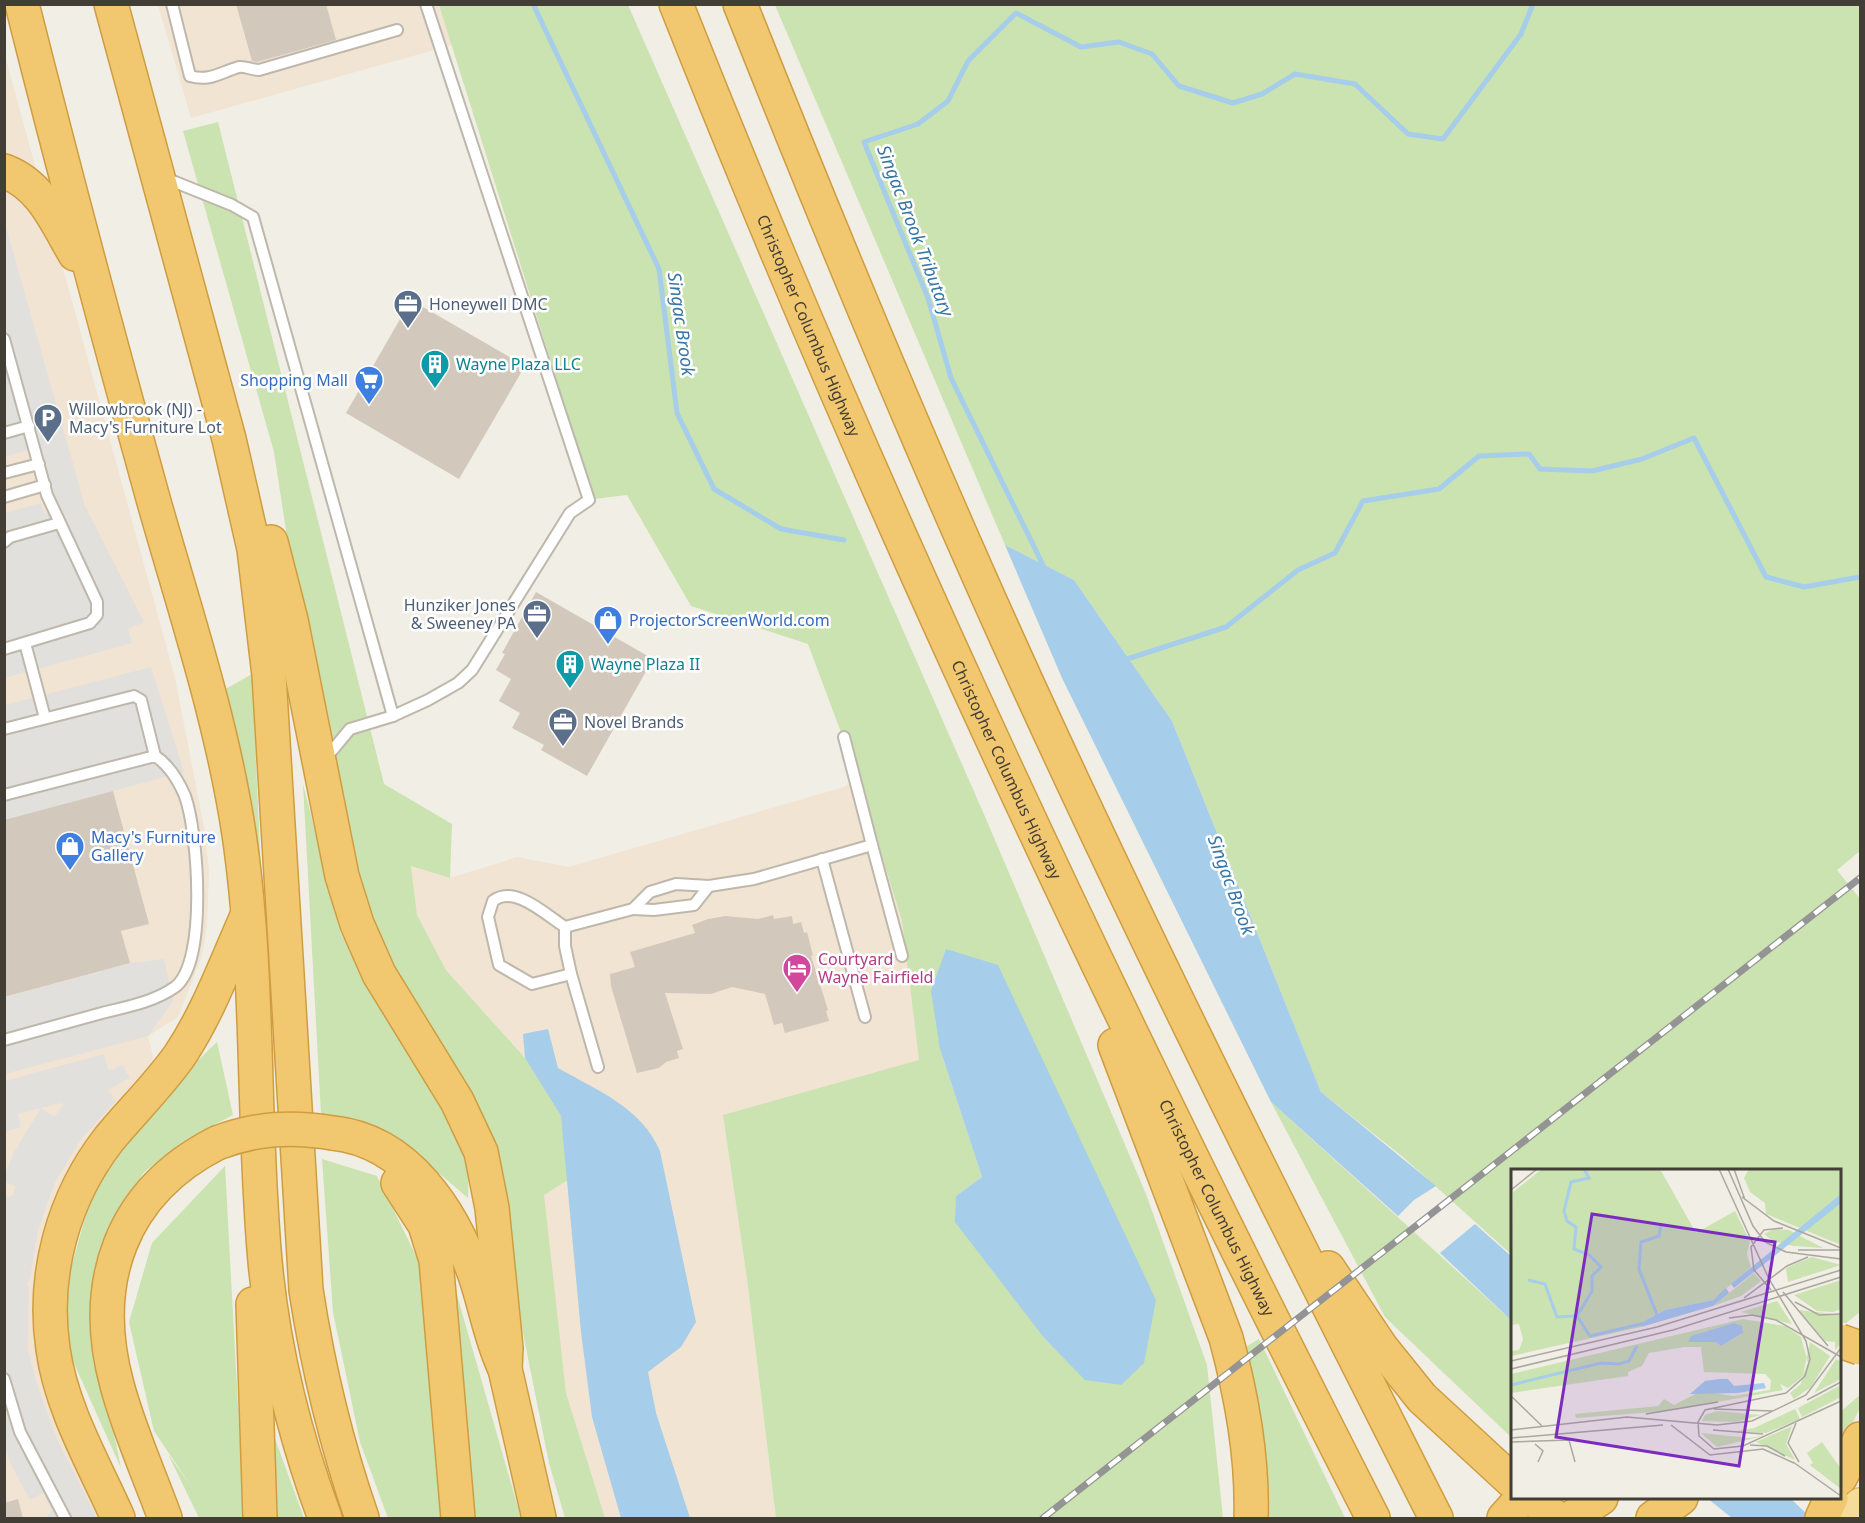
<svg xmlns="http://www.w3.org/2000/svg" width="1865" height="1523" font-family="'Noto Sans',sans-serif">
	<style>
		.commercial { fill: #f2e4d2 }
		.green { fill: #cbe2b1; fill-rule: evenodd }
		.parking { fill: #e2e0dd }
		.water { fill: #a6cde9 }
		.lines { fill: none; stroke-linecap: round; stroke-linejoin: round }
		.stream { stroke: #a6cde9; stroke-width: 5 }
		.building { fill: #d2c9bc }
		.lane-casing { stroke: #beb8ac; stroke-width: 14 }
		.primary-casing { stroke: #d9b96b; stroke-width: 36 }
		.highway-casing { stroke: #cf9d41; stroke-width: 36 }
		.lane { stroke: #fff; stroke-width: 10 }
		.primary { stroke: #f5dc9a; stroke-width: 33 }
		.highway { stroke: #f1c870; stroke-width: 33 }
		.rail-casing { stroke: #949494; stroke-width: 7 }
		.rail { stroke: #fff; stroke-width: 4.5; stroke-dasharray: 14; stroke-linecap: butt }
		.highway-bridge-casing { stroke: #cf9d41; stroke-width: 36; stroke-linecap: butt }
		.highway-bridge { stroke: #f1c870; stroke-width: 33 }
		.labels { text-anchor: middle; stroke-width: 5; stroke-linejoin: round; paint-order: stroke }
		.service-label { font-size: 16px; fill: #4e5e75; stroke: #fff; text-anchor: start }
		.street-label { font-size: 16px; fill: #433e35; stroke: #fff }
		.culture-label { font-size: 16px; fill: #0d838f; stroke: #fff; text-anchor: start }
		.shop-label { font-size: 16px; fill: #366cbe; stroke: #fff; text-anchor: start }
		.hotel-label { font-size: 16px; fill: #b23c85; stroke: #fff; text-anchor: start }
		.water-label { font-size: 18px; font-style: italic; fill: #3876a5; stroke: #fff }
		.inset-river { fill: none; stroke: #a6cde9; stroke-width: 3 }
		.inset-road { fill: none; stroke: #aba89f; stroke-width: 1.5 }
		.view { fill: #7b2cbf; fill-opacity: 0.15; stroke: #7b2cbf; stroke-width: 3 }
		.inset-edge { fill: none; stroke: #433e35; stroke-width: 3 }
	</style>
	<rect width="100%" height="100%" fill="#f1eee5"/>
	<g class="commercial">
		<polygon points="158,5 439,5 452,45 191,118"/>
		<polygon points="4,52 175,678 205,832 209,872 207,926 202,956 178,1017 148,1036 155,1064 41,1253 106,1518 5,1518"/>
		<polygon points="858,778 902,921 919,1060 723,1116 747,1279 776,1518 605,1518 566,1393 543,1195 568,1180 525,1058 446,970 417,915 411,866 450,878 517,857 569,867 844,787"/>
	</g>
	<g class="green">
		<path d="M 439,5 L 628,5 L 983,812 L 1146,1194 L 1207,1365 L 1223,1518 L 776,1518 L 747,1279 L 723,1115 L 919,1060 L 902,921 L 858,778 L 808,644 L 691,606 L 627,495 L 594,499 ZM 940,1049 L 1121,1385 L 1085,1379 L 1045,1339 L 956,1196 L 982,1177 Z"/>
		<polygon points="775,5 1860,5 1860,851 1837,870 1860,899 1860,1312 1846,1323 1840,1323 1840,1170 1512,1170 1512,1255 1403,1157 1321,1092 1172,721 1074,580 1005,545"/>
		<polygon points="218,122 384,784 452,824 450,878 411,866 417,915 446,970 525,1058 561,1116 568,1180 544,1195 566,1393 605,1518 565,1518 549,1463 515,1293 507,1215 393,971 357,874 306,661 274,452 183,131"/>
		<polygon points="252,674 261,874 224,690"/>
		<polygon points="303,784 341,934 469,1152 468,1198 406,1145 373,1127 321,1114"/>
		<polygon points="217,1042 233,1115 184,1141 144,1172 99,1250 96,1346 121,1468 68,1350 68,1279 94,1186 157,1100"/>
		<polygon points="1271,1102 1512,1321 1512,1438 1385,1317"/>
		<polygon points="322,1159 377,1176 423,1270 446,1518 388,1518 360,1442 333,1312"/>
		<polygon points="225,1166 244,1518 199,1518 168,1454 191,1486 154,1431 129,1322 152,1243"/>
		<polygon points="455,1288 521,1518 472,1518"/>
		<polygon points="1259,1339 1345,1518 1264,1518 1242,1349"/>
		<polygon points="1860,1395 1860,1408 1840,1448 1840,1412"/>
		<polygon points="274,1436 304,1518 276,1518"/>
	</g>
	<g class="parking">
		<polygon points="4,220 85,506 144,622 128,629 132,643 5,678 5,513 41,503 44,514 48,513 26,435 24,436 28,450 5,457"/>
		<polygon points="151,667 184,772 5,820 5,705"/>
		<polygon points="164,959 173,1001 148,1036 5,1074 5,997 130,963"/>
		<polygon points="104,1054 108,1069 111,1070 122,1065 130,1078 108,1090 116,1101 81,1139 55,1182 38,1230 30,1280 26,1284 29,1287 28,1350 38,1388 58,1441 97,1518 46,1518 52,1510 43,1493 30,1500 10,1463 5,1447 4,1194 9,1197 13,1195 15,1186 5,1182 5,1174 14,1152 41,1108 54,1117 63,1105 60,1103 18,1114 21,1127 5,1132 5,1081"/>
	</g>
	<g class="water">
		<polygon points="1005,545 1074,580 1172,721 1321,1092 1436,1186 1414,1200 1398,1216 1271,1102 1062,678"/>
		<polygon points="946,949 998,965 1156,1300 1144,1363 1121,1385 1085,1380 1045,1339 955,1222 956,1196 982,1177 940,1049 931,991"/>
		<path d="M 548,1029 L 558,1068 C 598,1091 641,1107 660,1151 L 696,1322 L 681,1347 L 648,1372 L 656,1413 L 690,1518 L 621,1518 L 592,1417 L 581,1332 L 561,1116 L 525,1058 L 523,1034 Z"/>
		<polygon points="1475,1224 1512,1257 1512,1321 1440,1253"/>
		<polygon points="1707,1498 1790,1498 1811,1518 1732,1518"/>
	</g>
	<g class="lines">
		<g class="stream">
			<polyline points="533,4 659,269 677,413 714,489 781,529 844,540"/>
			<polyline points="1045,569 951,378 928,298 864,142 918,124 948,101 968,61 1016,13 1081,47 1119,42 1152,54 1179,86 1233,103 1262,94 1295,74 1355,84 1408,134 1443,139 1521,34 1533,4"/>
			<polyline points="1124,660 1226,627 1298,570 1335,553 1363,501 1439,489 1479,456 1529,454 1540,469 1592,471 1642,459 1694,438 1766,577 1804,587 1860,577"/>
		</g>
	</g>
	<g class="building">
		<polygon points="236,4 326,4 336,40 257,62 252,61"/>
		<polygon points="411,300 525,366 459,479 346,413"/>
		<polygon points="536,592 653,659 587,776 541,750 544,745 512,728 520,713 499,701 511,679 496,670 505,654 502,653"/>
		<polygon points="113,791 149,924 121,931 130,963 4,997 4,820"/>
		<polygon points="773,915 774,919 792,916 793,924 801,922 804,933 807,932 813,955 811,956 828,1010 826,1011 829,1021 785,1033 782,1023 774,1025 765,994 732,987 711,994 665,993 683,1049 677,1051 679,1058 666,1062 659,1068 637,1073 611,986 610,974 635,967 630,952 695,933 692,925 708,919 725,916 758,919"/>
		<polygon points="18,1499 23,1518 4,1518 4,1503"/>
	</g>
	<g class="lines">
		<g class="lane-casing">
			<g id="lane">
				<path d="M 172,4 L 190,76 C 210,82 221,72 239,67 C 245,66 252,70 259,70 L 397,30"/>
				<polyline points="165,178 232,205 253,217 393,716"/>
				<polyline points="4,339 47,495 97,602 97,615 90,623 4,649"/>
				<polyline points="4,433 29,426"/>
				<polyline points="4,473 39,464"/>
				<polyline points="4,497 45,485"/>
				<polyline points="4,542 10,537 59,523"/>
				<polyline points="25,643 45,718"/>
				<polyline points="4,729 134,696 141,700 155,756"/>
				<polyline points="325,759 350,729 393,716 428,700 458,683 472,670 570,513 589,500 426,4"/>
				<path d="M 4,795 L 155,756 C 169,765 179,782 185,796 C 198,832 208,962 175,987 C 154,1002 126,1007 102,1013 C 69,1022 37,1031 4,1040"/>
				<polyline points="872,845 902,956"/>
				<polyline points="822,859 865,1017"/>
				<polyline points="633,909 654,910 694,905 709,886"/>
				<polyline points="565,927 565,946 571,974"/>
				<path d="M 598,1067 L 571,974 L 532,984 L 499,965 L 488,917 L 493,901 C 514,884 546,915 565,927 L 633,909 L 650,892 L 676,884 L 709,886 L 754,879 L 872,845 L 844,737"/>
				<polyline points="4,1379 20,1432 65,1518"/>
			</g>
		</g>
		<g class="primary-casing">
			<polyline id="primary" points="1856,1518 1860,1505"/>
		</g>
		<g class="highway-casing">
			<g id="highway">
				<path d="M 22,4 C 64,171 108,336 154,502 C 185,611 222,721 239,834 C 260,976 252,1119 265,1261 C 273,1348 295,1437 325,1518"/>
				<path d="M 111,4 L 229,439 L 254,549 L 269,675 L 306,1290 C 318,1368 336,1443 362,1518"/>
				<path id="s1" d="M 676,4 C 881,522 1120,1024 1373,1518"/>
				<path d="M 740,4 C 831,233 925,460 1027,683 C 1156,965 1296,1242 1436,1518"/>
				<path d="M 4,171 C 42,185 56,222 75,254"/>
				<polyline points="271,542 291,620 342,876 357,924 379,974 457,1101 481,1152 492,1208 506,1348 505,1369"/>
				<path d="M 1115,1045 L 1226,1338 C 1242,1397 1253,1457 1251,1518"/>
				<path d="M 333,1133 C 408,1141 453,1212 476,1278 C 486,1308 491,1340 505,1369 L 539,1518"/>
				<polyline points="398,1183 425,1225 436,1260 458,1518"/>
				<polyline points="1328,1268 1381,1347 1422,1398 1512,1481"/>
				<polyline points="253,1304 260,1518"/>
				<polyline points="1840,1478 1860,1439"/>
				<polyline points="1532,1498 1556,1518"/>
				<path d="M 118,1518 C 94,1464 61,1408 53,1349 C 42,1275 63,1198 109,1139 C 132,1111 159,1085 180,1055 C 208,1013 226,963 247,916"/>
				<path d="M 165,1518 C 149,1474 129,1430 117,1385 C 89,1282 121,1192 217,1143"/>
				<polyline points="1504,1518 1522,1498"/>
				<polyline points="1571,1518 1601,1498"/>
				<polyline points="1653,1518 1681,1498"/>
				<polyline points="1822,1518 1831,1498"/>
			</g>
		</g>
		<use href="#lane" class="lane"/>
		<use href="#primary" class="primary"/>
		<use href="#highway" class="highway"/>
		<g class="rail-casing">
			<polyline id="rail" points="1043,1518 1860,878"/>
		</g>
		<use href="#rail" class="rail"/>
		<g class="highway-bridge-casing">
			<g id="highway-bridge">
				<path d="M 217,1143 C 256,1128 292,1126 333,1133"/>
				<polyline points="1840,1341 1860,1348"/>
			</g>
		</g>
		<use href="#highway-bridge" class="highway-bridge"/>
	</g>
	<defs>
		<g id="office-pin" transform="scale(1.5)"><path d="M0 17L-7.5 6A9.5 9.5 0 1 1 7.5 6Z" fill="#5c6f8a" stroke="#fff"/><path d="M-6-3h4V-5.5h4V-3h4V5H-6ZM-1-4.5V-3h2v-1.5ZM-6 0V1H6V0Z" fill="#fff"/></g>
		<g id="building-pin" transform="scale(1.5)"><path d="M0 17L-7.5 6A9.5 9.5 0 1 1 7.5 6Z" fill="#0f9aa8" stroke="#fff"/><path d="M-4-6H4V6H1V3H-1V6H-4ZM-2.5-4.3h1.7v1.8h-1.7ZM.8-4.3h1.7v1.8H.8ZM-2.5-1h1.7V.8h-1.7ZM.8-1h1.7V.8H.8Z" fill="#fff"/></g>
		<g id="supermarket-pin" transform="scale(1.5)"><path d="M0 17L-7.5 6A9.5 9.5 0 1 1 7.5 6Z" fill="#3f7fe0" stroke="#fff"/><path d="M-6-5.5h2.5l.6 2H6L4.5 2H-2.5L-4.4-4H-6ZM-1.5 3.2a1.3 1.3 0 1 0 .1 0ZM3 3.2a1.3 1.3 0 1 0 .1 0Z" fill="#fff"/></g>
		<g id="parking-pin" transform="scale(1.5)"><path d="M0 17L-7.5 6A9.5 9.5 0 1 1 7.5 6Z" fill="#5c6f8a" stroke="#fff"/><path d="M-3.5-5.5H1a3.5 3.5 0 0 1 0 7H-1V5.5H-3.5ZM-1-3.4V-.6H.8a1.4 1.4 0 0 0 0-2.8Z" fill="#fff"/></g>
		<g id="shop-pin" transform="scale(1.5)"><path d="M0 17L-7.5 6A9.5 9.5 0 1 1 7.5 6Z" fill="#3f7fe0" stroke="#fff"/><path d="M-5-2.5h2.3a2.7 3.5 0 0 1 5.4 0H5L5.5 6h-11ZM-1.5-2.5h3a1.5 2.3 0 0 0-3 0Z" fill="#fff"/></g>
		<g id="hotel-pin" transform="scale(1.5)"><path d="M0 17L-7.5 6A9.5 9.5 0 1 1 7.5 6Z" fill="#d1479c" stroke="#fff"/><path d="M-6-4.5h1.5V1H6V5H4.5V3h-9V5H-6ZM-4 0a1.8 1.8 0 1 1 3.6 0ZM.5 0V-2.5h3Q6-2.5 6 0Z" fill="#fff"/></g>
	</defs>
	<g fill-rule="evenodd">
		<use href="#office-pin" x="408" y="304"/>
		<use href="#building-pin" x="435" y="364"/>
		<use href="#supermarket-pin" x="369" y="380"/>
		<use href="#parking-pin" x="48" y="418"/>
		<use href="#office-pin" x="537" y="614"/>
		<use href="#shop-pin" x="608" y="620"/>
		<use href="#building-pin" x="570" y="664"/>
		<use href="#office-pin" x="563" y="722"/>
		<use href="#shop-pin" x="70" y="846"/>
		<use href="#hotel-pin" x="797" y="968"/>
	</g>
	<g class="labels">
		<g class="service-label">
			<text x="429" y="310">Honeywell DMC</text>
			<text x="69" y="415">Willowbrook (NJ) -<tspan x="69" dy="18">Macy's Furniture Lot</tspan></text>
			<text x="516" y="611" text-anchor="end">Hunziker Jones<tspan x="516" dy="18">&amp; Sweeney PA</tspan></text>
			<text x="584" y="728">Novel Brands</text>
		</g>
		<g class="street-label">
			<text dy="6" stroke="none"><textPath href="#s1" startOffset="348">Christopher Columbus Highway</textPath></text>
			<text dy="6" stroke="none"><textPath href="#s1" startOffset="834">Christopher Columbus Highway</textPath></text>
			<text dy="6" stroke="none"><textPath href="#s1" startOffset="1320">Christopher Columbus Highway</textPath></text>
		</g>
		<g class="culture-label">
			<text x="456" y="370">Wayne Plaza LLC</text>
			<text x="591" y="670">Wayne Plaza II</text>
		</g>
		<g class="shop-label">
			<text x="348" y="386" text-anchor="end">Shopping Mall</text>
			<text x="629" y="626">ProjectorScreenWorld.com</text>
			<text x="91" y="843">Macy's Furniture<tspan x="91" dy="18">Gallery</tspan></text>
		</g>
		<g class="hotel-label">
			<text x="818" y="965">Courtyard<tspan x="818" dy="18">Wayne Fairfield</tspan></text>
		</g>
		<g class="water-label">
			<text transform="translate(915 231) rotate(69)" y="6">Singac Brook Tributary</text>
			<text transform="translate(681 324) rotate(82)" y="6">Singac Brook</text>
			<text transform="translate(1231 885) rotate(70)" y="6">Singac Brook</text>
		</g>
	</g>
	<g transform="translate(1511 1169)">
		<rect width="330" height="330" fill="#f1eee5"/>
		<path d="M 31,0 L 149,0 L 185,64 L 224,42 L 239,72 L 236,85 L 240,98 L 202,131 L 154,141 L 135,151 L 130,158 L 0,187 L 0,182 L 8,181 L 12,170 L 8,155 L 0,156 L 2,23 ZM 238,0 L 330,0 L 330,76 L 255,45 L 254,34 L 239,23 L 233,9 ZM 263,60 L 278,61 L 312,79 L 282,77 L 262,72 L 253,65 ZM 301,88 L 330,96 L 277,113 L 275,99 ZM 243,104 L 250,112 L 230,127 L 202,137 ZM 330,111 L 330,140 L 322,143 L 306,142 L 283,126 ZM 266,132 L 281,155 L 230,143 ZM 288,141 L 330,146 L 330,175 L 324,181 L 324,173 L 314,172 ZM 232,150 L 274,157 L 290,168 L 297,194 L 291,208 L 277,219 L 269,215 L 272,221 L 157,242 L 65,249 L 64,245 L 147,237 L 153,230 L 163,236 L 190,222 L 223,227 L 259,221 L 260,211 L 254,205 L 193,203 L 190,178 L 173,178 L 138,184 L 131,197 L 117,203 L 117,207 L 0,224 L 0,205 ZM 231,165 L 210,177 L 205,173 L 177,173 ZM 299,173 L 319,187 L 300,218 L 283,230 L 279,224 L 290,215 ZM 325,190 L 330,193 L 330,210 L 303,224 ZM 330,216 L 330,228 L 291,248 L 287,239 ZM 284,240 L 289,250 L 255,264 L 223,263 L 243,259 ZM 206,242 L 250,246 L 225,253 L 191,252 L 194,246 ZM 281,257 L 275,275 L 284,291 L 245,273 ZM 190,264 L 239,269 L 256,266 L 206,278 ZM 311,273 L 330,300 L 330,320 L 299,296 L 302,294 L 296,284 Z" fill="#cbe2b1" fill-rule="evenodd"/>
		<path d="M 330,25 L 330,34 L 223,119 L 220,115 ZM 215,119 L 218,124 L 202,137 L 130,158 L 135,151 L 154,141 L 202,131 ZM 223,154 L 231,157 L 232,164 L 210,177 L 205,173 L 177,173 L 180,167 ZM 208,210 L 217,210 L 223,217 L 253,214 L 255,219 L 227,224 L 179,225 L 194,212 Z" fill="#a6cde9"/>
		<path class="inset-river" d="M 73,0 L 78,9 L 60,13 L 53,42 L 56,52 L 65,58 L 63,80 L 78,86 L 90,98 L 81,107 L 81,122 L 66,147 L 79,167 L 134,154M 17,111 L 34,115 L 46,148 L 64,147M 146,146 L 128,100 L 130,73 L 148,67 L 150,54M 0,216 L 90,194 L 108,195 L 118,192 L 126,177"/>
		<path class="inset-road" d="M 208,0 L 258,110 L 295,172 L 299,190 L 294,207 L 275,224 L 194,241 L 187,253 L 188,267 L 203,280 L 232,277 L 330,232M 217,0 L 242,57 L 254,73 L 275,83 L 330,90M 223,0 L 234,31M 0,21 L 26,0M 231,28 L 263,52 L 330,79M 287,81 L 330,81M 260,121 L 243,101 L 240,78 L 253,61 L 272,59M 272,123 L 317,177M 233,129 L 276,97 L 297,88M 284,133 L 308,146 L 330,145M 218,149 L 241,146 L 265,151 L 330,188M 0,192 L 146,158 L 330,101M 0,200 L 162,161 L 330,108M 0,227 L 31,257M 296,231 L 330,213M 203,240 L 262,242M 135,245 L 207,233M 285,254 L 277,274 L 288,293M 160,256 L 199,286 L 252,280 L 283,294M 0,261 L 116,248 L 206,256 L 241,252 L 295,226 L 330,179M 202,261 L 252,265M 0,269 L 152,256M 0,273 L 58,271 L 64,293M 24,275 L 32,282 L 27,293M 239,276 L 256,277 L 274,287M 282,293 L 330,327"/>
		<path class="view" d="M 81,45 L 264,73 L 228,297 L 45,268 Z"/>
		<rect width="330" height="330" class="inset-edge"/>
	</g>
	<rect width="1865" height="1523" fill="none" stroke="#433e35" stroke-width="12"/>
</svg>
